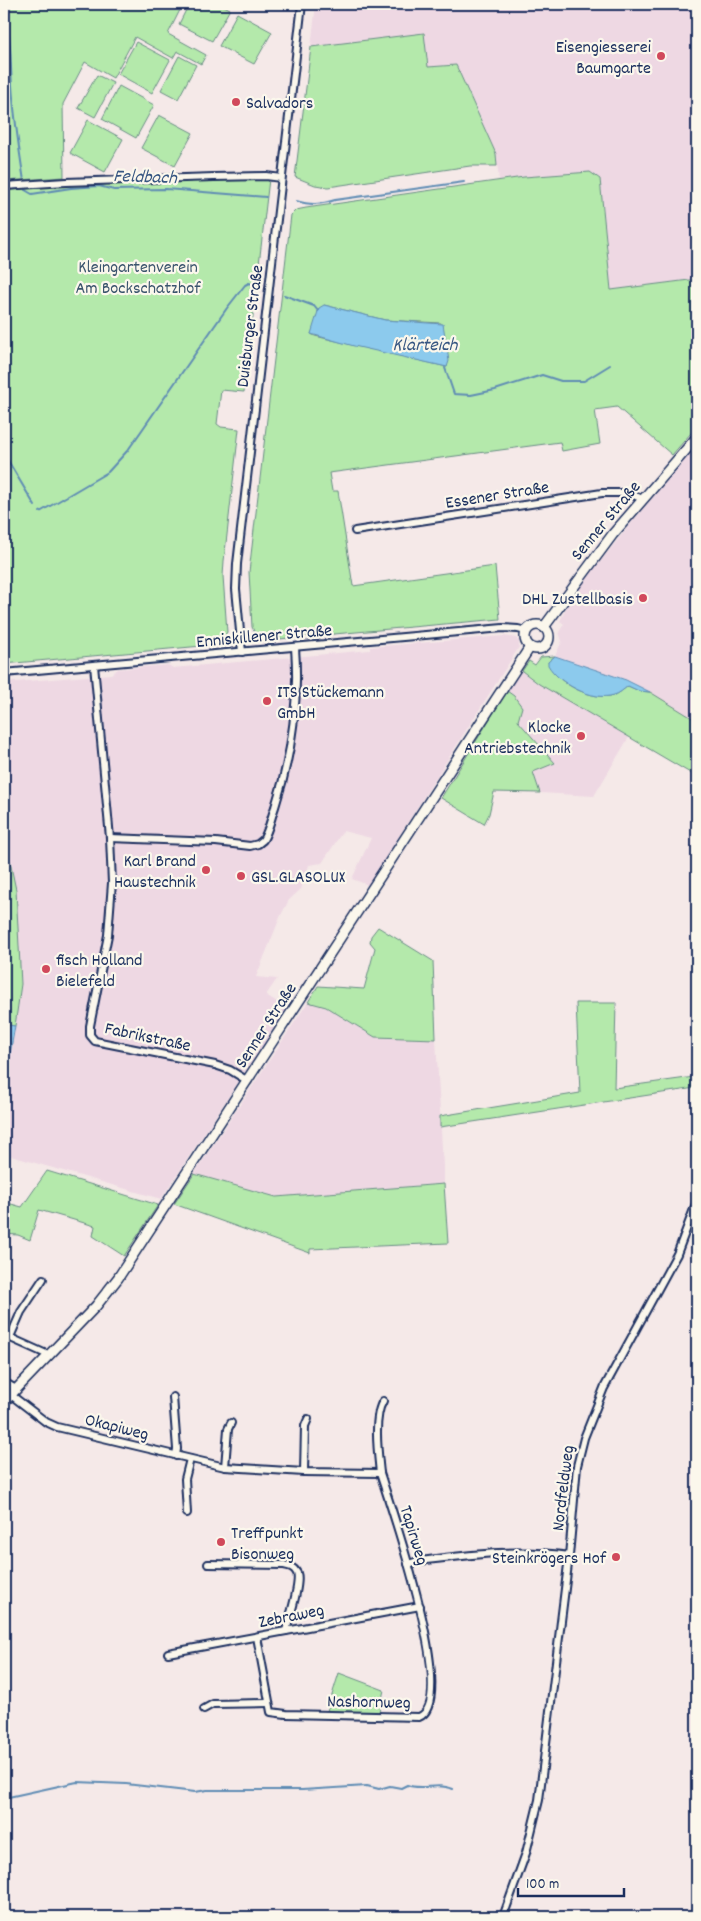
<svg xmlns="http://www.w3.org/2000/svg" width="701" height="1921" font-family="Dekko,sans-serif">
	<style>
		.built { fill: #eed8e3 }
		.green { fill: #b4e9ab; stroke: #688c84; fill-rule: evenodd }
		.water { fill: #8ccaed; stroke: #5f8cb4 }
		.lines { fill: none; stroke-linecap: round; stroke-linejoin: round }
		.stream { stroke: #5f8cb4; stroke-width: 2 }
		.street-casing { stroke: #1b2f5e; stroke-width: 10 }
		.secondary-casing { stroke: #1b2f5e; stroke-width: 12 }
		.street { stroke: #fbf7ec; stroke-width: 6 }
		.secondary { stroke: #fbf7ec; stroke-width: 9 }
		.poi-dot { fill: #d1495b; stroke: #fbf7ec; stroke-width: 2 }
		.labels { text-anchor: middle; stroke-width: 4.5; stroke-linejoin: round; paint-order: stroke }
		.poi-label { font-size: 18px; fill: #1b2f5e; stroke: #fbf7ec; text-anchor: end }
		.park-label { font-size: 18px; fill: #3a546d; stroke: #fbf7ec }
		.street-label { font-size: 18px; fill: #1b2f5e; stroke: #fbf7ec }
		.water-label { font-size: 19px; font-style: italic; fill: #375682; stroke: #fbf7ec }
	</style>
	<rect width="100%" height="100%" fill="#f5e9e8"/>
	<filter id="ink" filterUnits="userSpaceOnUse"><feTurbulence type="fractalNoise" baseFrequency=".02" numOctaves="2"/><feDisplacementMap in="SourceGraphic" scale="10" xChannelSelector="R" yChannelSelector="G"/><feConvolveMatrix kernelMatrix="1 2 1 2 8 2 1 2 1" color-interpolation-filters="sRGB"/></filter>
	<g filter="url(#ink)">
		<g class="built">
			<polygon points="316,4 697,4 697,279 611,290 600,179 589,172 499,180 496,154 456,65 428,67 311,47"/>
			<polygon points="697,446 697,721 630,681 555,656 562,641 559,632 564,624 560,621 570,600 631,523"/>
			<polygon points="504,636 516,638 519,641 519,647 368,885 352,879 371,838 343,831 322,863 309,865 301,889 289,900 281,915 256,977 277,979 266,995 287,1008 161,1199 4,1154 4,1088 21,984 10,865 4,833 4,683 111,674 118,669 168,665 173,668 370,650 370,647"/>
			<polygon points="522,671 540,684 629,737 594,796 540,793 533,772 555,763 518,721 507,691"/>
			<polygon points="308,1002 326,1007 375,1037 436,1039 444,1184 276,1197 194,1174"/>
		</g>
		<g class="green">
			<polygon points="4,4 183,4 168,34 206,55 201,64 177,51 173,58 135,37 113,78 85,62 63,104 64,177 4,181"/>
			<polygon points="189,4 220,4 230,9 212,41 179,24"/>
			<polygon points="237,13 272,32 254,64 219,46"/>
			<polygon points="424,33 428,67 456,65 496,154 497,166 470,166 328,187 315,185 295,177 311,47"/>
			<polygon points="136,42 170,60 152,93 118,74"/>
			<polygon points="179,56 196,65 178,99 161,90"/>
			<polygon points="97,75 113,83 95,117 78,108"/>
			<polygon points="119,86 154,105 136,138 102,119"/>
			<polygon points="159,115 193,133 175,166 141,148"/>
			<polygon points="88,120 123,139 105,172 70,153"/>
			<path d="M 590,172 L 600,179 L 611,290 L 697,279 L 697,426 L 672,455 L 617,407 L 595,410 L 600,444 L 562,451 L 560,442 L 329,473 L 332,491 L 338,491 L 353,586 L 495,566 L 500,619 L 268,640 L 257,637 L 252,627 L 249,572 L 291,215 L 296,210 L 306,208 L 524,177 ZM 324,305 L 385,320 L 441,323 L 447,367 L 315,336 L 311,334 Z"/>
			<polygon points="269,179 244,392 221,390 217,424 221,427 239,429 224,561 223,576 227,632 223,639 213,645 4,664 4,191 66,185"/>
			<path d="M 555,656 L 548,662 C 554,683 594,702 614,695 C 619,694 624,689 628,686 L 639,691 L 650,692 L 697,721 L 697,777 L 539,684 L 522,671 L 529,661 L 535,665 L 541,657 Z"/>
			<polygon points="507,691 514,696 522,707 518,721 555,763 533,772 540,793 494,792 489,814 484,824 441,798"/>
			<polygon points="4,833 16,890 21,984 15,1026 8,1025 9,1019 4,1007"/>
			<polygon points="378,927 433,961 436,1039 375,1037 326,1007 308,1002 318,986 364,989 375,948 370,942 371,936"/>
			<polygon points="576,1003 616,1003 614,1088 694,1077 695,1088 440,1127 440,1116 580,1093"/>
			<polygon points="47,1171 158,1205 124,1256 93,1236 95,1226 39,1210 30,1240 18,1235 4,1234 4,1202 22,1207"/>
			<polygon points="194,1174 276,1197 444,1184 448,1243 310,1249 310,1253 174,1204"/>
			<polygon points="339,1673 384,1690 379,1712 327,1711"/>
		</g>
		<g class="water">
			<polygon points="324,305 385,320 443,324 449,361 447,367 354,346 311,334 319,308"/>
			<path d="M 555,656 L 626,680 L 650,692 L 639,691 L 628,686 C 624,689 619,694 614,695 C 593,702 558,683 548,665 L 548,662 Z"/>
			<polygon points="4,1007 9,1019 8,1025 15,1026 4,1088"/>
		</g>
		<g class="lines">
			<g class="stream">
				<path d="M 4,8 C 11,32 10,59 12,85 C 14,117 19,149 24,181"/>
				<polyline points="25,190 32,194 71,188 99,186 114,190 166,189 266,197"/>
				<path d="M 296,201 C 310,205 320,205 335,200 L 464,182"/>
				<polyline points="284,295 314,306 318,311"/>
				<polyline points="445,368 454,394 471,395 495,390 542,375 561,381 584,381 610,365"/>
				<polyline points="4,454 35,506"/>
				<polyline points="40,512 108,472 128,450 227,308 245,285 249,283 258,286"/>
				<path d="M 4,1798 L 77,1782 L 126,1784 L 195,1792 L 207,1790 L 302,1790 L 367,1786 L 379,1789 L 390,1786 L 401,1788 L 407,1785 C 421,1791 438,1782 453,1789"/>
			</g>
			<g class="street-casing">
				<g id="street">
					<polyline points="4,186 66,182 214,177 266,176 281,178"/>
					<polyline points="355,531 602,493 628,493 643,499"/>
					<polyline points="242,652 236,589 237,564 302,4"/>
					<polyline points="94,665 110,838 112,883 108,935 90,1026 90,1035 95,1041 215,1065 230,1070 248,1081"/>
					<polyline points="4,673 503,628 518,629 526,631"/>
					<path d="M 110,838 L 216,842 L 250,846 L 258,844 L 263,840 C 269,830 271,818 275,807 C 292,755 299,702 295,647"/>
					<polyline points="4,1335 44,1353 48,1357"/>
					<polyline points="10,1337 21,1312 43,1279"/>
					<polyline points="4,1382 16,1389"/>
					<path d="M 11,1395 L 46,1422 L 57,1427 L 225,1467 L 304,1472 L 380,1473 C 378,1454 373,1417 383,1401"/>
					<polyline points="173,1397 177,1449 176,1456"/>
					<polyline points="225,1467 228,1429 231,1423"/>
					<polyline points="304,1472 305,1426 308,1419"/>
					<polyline points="187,1513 185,1479 190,1459"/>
					<path d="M 208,1564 L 284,1565 C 289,1566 294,1567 297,1573 C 301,1583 289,1619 286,1631"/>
					<path d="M 408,1564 L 419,1561 C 469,1555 519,1548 569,1556"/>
					<path d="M 257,1637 L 271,1712 L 286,1714 L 419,1717 C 459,1702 390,1505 380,1473"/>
					<polyline points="168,1653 420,1606"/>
					<polyline points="204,1709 213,1704 269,1703"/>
					<polyline points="503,1917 526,1853 539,1800 569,1556 577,1466 584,1438 604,1388 677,1254 697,1201"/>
				</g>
			</g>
			<g class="secondary-casing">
				<g id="secondary">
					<circle cx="537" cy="637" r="12"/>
					<polyline points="544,627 613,534 697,437"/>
					<polyline points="4,1402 96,1306 118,1278 530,647"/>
				</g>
			</g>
			<use href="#street" class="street"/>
			<use href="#secondary" class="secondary"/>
		</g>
	</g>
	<g class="poi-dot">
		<circle cx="661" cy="56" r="5"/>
		<circle cx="236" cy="102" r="5"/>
		<circle cx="643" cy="598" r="5"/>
		<circle cx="267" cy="701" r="5"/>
		<circle cx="581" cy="736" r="5"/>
		<circle cx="206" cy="870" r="5"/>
		<circle cx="241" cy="876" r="5"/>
		<circle cx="46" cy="969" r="5"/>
		<circle cx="221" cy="1542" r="5"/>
		<circle cx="616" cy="1557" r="5"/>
	</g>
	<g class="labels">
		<g class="poi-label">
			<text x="651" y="52">Eisengiesserei<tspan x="651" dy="21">Baumgarte</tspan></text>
			<text x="246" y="108" text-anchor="start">Salvadors</text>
			<text x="633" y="604">DHL Zustellbasis</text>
			<text x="277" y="697" text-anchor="start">ITS Stückemann<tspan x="277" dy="21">GmbH</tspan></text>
			<text x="571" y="732">Klocke<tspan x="571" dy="21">Antriebstechnik</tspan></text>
			<text x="196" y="866">Karl Brand<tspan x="196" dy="21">Haustechnik</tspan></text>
			<text x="251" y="882" text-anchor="start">GSL.GLASOLUX</text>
			<text x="56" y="965" text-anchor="start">fisch Holland<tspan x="56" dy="21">Bielefeld</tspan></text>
			<text x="231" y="1538" text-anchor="start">Treffpunkt<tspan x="231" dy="21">Bisonweg</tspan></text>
			<text x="606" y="1563">Steinkrögers Hof</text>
		</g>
		<g class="park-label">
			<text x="138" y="272">Kleingartenverein<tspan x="138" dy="21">Am Bockschatzhof</tspan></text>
		</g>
		<g class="street-label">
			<text transform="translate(249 326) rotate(-83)" y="6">Duisburger Straße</text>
			<text transform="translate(497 494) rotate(-9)" y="6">Essener Straße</text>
			<text transform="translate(605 520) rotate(-50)" y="6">Senner Straße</text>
			<text transform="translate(264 635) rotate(-5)" y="6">Enniskillener Straße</text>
			<text transform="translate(265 1025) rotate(-57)" y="6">Senner Straße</text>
			<text transform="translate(148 1036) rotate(12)" y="6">Fabrikstraße</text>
			<text transform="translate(117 1426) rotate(14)" y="6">Okapiweg</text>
			<text transform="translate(562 1488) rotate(-83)" y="6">Nordfeldweg</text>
			<text transform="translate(415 1535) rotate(73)" y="6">Tapirweg</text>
			<text transform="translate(291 1615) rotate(-11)" y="6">Zebraweg</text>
			<text transform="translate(369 1701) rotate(1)" y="6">Nashornweg</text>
		</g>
		<g class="water-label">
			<text transform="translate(145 175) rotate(2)" y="7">Feldbach</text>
			<text x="425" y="350">Klärteich</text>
		</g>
	</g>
	<rect width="701" height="1921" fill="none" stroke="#fbf7ec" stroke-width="20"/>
	<rect x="10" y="10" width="681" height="1901" fill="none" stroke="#1b2f5e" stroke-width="2" filter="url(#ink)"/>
	<path d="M518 1888v8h106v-8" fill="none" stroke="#1b2f5e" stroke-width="2.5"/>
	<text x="526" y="1888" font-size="15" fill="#1b2f5e" stroke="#fbf7ec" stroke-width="4" paint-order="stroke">100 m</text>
</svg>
